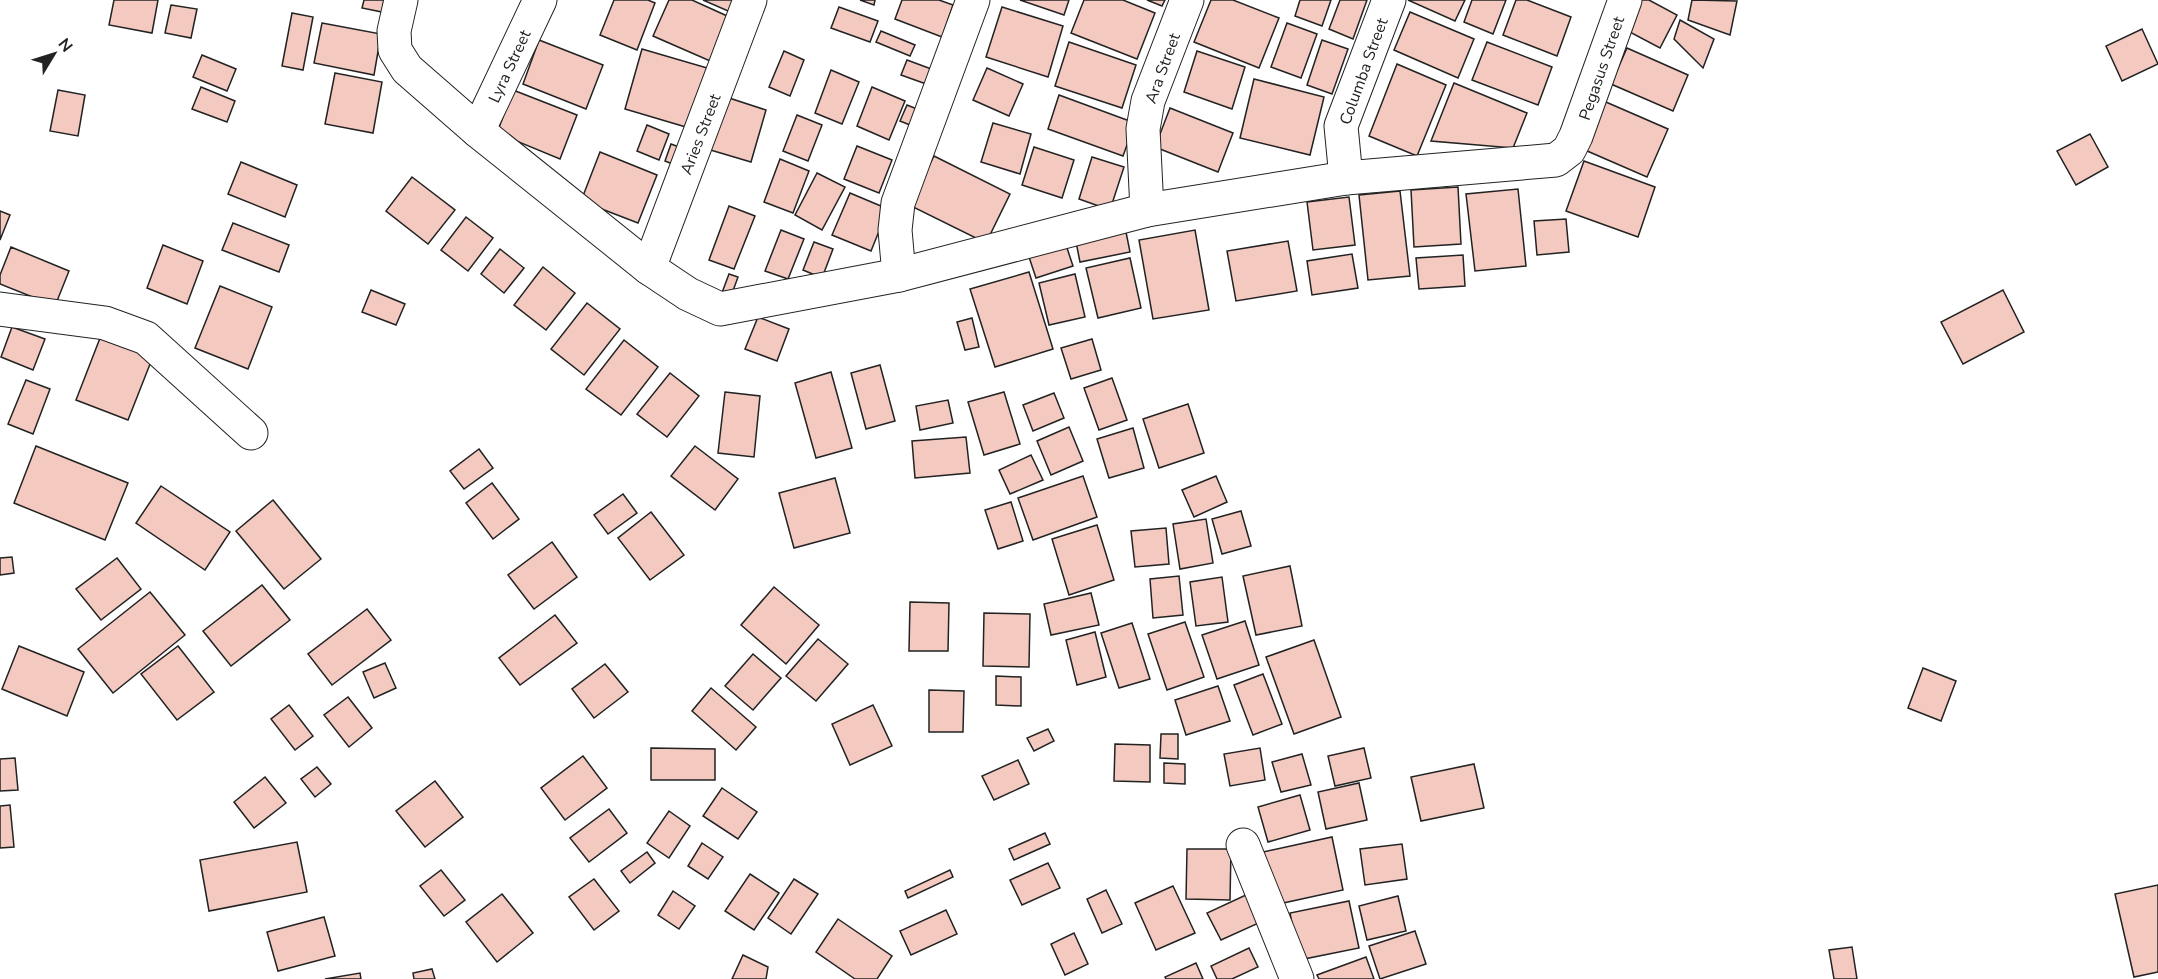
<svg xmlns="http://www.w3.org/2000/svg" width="2158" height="979" font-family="'Nunito Sans',sans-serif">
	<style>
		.building { fill: #f3c9c0; stroke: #222; stroke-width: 1.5 }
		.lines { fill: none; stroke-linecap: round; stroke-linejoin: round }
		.minor-casing { stroke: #222; stroke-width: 35 }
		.minor { stroke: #fff; stroke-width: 33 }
		.labels { text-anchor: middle; stroke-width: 4.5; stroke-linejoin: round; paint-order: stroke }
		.street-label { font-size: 16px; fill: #222; stroke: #fff }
	</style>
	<rect width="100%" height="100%" fill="#fff"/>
	<g class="building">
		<polygon points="114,0 158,0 152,33 109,25"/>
		<polygon points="364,0 384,0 382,12 362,8"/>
		<polygon points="614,0 648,0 655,3 637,50 600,35"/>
		<polygon points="669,0 692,0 736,20 717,64 653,36"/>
		<polygon points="703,0 741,0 735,14"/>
		<polygon points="860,0 875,0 874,5"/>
		<polygon points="902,0 939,0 953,5 942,37 895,19"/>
		<polygon points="1020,0 1069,0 1064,15"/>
		<polygon points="1084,0 1123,0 1155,13 1137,59 1071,33"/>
		<polygon points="1147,0 1165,0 1162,6"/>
		<polygon points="1211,0 1233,0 1279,18 1259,68 1194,42"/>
		<polygon points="1300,0 1331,0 1322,26 1295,16"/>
		<polygon points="1340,0 1367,0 1353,39 1329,29"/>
		<polygon points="1408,0 1465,0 1455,21"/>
		<polygon points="1472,0 1506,0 1493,34 1464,22"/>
		<polygon points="1516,0 1527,0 1571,17 1557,56 1503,35"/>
		<polygon points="1639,0 1649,0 1677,15 1660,48 1624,29"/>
		<polygon points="1692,0 1737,1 1730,35 1688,20"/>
		<polygon points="171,5 197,9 191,38 165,33"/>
		<polygon points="839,7 878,21 870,42 831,28"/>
		<polygon points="1002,7 1063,26 1048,77 986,57"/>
		<polygon points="1410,12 1474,39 1458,78 1394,50"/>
		<polygon points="292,13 313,17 303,70 282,66"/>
		<polygon points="1680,20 1714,39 1703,68 1674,39"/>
		<polygon points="322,23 381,34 374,75 314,63"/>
		<polygon points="1287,23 1317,34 1301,78 1271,67"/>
		<polygon points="2142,29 2158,64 2122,81 2106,46"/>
		<polygon points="881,31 915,45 910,56 876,42"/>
		<polygon points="539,40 603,65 586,109 523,84"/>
		<polygon points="1322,40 1348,49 1332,94 1307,85"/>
		<polygon points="1069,42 1136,65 1122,108 1055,86"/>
		<polygon points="1487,42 1552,67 1538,105 1472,80"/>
		<polygon points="1627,48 1688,75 1673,111 1611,84"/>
		<polygon points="642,49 714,70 696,130 625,109"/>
		<polygon points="784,51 804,60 790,96 769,87"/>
		<polygon points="1197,51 1245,67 1232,109 1184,92"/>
		<polygon points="202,55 236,69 227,91 193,77"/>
		<polygon points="907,60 934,70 929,85 901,75"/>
		<polygon points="1397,64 1446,85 1417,156 1369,136"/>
		<polygon points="987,68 1023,84 1009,116 973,100"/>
		<polygon points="831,70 859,82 842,124 815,113"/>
		<polygon points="335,73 382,82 373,133 325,124"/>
		<polygon points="1254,79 1324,97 1310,155 1240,138"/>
		<polygon points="1454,83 1527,113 1513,148 1431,141"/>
		<polygon points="201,87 235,101 227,122 192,109"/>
		<polygon points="872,87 905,101 889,140 857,126"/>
		<polygon points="58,90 85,95 78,136 50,131"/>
		<polygon points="513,90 577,115 560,159 497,133"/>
		<polygon points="1059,95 1135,123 1123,156 1048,129"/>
		<polygon points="723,96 766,110 751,162 707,149"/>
		<polygon points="1599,99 1668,129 1647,177 1578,147"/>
		<polygon points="907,105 927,113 920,129 900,121"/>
		<polygon points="1170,108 1233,133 1218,172 1155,147"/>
		<polygon points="797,115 822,125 808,161 783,151"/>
		<polygon points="993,123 1031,134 1020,174 981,162"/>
		<polygon points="647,125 669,134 659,160 637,151"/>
		<polygon points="2090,134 2108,167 2076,185 2057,151"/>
		<polygon points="671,144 687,150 680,167 665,161"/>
		<polygon points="857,146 892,160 879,193 844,179"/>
		<polygon points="1034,147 1074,160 1062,198 1022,185"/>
		<polygon points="600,152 657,175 638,223 581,201"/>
		<polygon points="934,156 1010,194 986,243 909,205"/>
		<polygon points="1092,157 1124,167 1110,210 1079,199"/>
		<polygon points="780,159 809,171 793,213 764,202"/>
		<polygon points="1584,161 1655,187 1638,237 1566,211"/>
		<polygon points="241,162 297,185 285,217 228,194"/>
		<polygon points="817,173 845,187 822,230 795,215"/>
		<polygon points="412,177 455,210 428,244 386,211"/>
		<polygon points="1458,187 1461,244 1414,247 1411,190"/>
		<polygon points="1518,189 1526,266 1475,271 1466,194"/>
		<polygon points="1400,191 1410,276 1368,280 1359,195"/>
		<polygon points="850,193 888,209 871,251 832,235"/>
		<polygon points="1349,197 1355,245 1313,250 1307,202"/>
		<polygon points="729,206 755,216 734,269 709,260"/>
		<polygon points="0,211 10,215 0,240"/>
		<polygon points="466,217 493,238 468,271 441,250"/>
		<polygon points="1566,219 1569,252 1537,255 1534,221"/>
		<polygon points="233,223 289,245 279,272 222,250"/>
		<polygon points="781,230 804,239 788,279 765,271"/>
		<polygon points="1195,230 1209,310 1153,319 1139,240"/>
		<polygon points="1126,232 1130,252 1080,262 1076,242"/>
		<polygon points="1288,241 1297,291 1236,301 1227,251"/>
		<polygon points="814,242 833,249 822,278 803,270"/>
		<polygon points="163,245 203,261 187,304 147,288"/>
		<polygon points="1066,245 1073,266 1036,278 1029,257"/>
		<polygon points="11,247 69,271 55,306 0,284 0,275"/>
		<polygon points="500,249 524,268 504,293 481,274"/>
		<polygon points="1352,254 1358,288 1312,295 1307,261"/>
		<polygon points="1463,255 1465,286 1419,289 1416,258"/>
		<polygon points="1130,258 1141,308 1098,318 1086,268"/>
		<polygon points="543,267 575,293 546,330 514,305"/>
		<polygon points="1029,272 1053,349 995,367 970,289"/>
		<polygon points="729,274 738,277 729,302 720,298"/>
		<polygon points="1075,274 1085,317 1049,325 1039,283"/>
		<polygon points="220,286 272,307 248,369 195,348"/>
		<polygon points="371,290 405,304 396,325 362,312"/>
		<polygon points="2003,290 2024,332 1963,364 1941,322"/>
		<polygon points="587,303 620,329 584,375 551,349"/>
		<polygon points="758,317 789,329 777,361 745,349"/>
		<polygon points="972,318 979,347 965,350 957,322"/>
		<polygon points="12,327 45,339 33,370 1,357"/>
		<polygon points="102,333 154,354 128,420 76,400"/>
		<polygon points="1092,339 1101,370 1071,379 1061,348"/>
		<polygon points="624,340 658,367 621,415 586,389"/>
		<polygon points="880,365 895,421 866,429 851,373"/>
		<polygon points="831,372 852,448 816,458 795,383"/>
		<polygon points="670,373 699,396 667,437 637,414"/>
		<polygon points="1112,378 1127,420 1099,430 1084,388"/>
		<polygon points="26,380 50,389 33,434 8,424"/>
		<polygon points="725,392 760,396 754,457 718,453"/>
		<polygon points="1004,392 1020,444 984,455 968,402"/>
		<polygon points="1054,393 1064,418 1033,431 1023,405"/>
		<polygon points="948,400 953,423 920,430 916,406"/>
		<polygon points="1188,404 1204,453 1159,468 1143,419"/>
		<polygon points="1069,427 1083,461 1051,475 1037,441"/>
		<polygon points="1133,428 1144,468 1109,478 1097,439"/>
		<polygon points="966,437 970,473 915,478 912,441"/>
		<polygon points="36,446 128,483 105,540 14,503"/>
		<polygon points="695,446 738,479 715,510 671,476"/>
		<polygon points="479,449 493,468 464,489 450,471"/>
		<polygon points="1031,455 1043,480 1010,494 999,470"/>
		<polygon points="1083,476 1097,517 1033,540 1018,498"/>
		<polygon points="1216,476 1227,502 1194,517 1182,490"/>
		<polygon points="835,478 850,533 794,548 779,493"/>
		<polygon points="492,483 519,519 493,539 466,503"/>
		<polygon points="161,486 230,532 205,570 136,523"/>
		<polygon points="623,494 637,513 608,534 594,515"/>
		<polygon points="273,500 321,559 284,589 236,531"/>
		<polygon points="1011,502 1023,541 998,549 985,510"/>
		<polygon points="1241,511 1251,546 1222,554 1212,519"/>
		<polygon points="651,512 684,555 650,580 618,538"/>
		<polygon points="1206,519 1213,563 1180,569 1173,524"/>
		<polygon points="1097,525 1114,580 1069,595 1052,539"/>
		<polygon points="1166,528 1169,564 1135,567 1131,531"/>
		<polygon points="552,542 577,577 534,609 508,575"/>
		<polygon points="12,557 14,573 0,575 0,558"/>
		<polygon points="117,558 141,589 101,620 76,589"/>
		<polygon points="1290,566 1302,626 1256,635 1243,576"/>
		<polygon points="1179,576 1183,615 1153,618 1150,579"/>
		<polygon points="1222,577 1228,622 1196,626 1190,582"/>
		<polygon points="262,585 290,620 231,666 203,631"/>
		<polygon points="774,587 819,625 786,664 741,625"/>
		<polygon points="150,592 185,635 113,693 78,649"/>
		<polygon points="1091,593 1099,625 1051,635 1044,604"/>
		<polygon points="910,602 949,603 948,651 909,651"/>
		<polygon points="367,609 391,640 332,685 308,654"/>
		<polygon points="984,613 1030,614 1029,667 983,666"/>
		<polygon points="555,615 577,643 520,685 499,658"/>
		<polygon points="1245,621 1259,665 1217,679 1202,635"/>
		<polygon points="1185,622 1204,677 1167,690 1148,634"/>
		<polygon points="1132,623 1150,679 1119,688 1101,633"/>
		<polygon points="1095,632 1106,677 1077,685 1066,640"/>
		<polygon points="818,639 848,664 816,701 786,676"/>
		<polygon points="1314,640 1341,717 1294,734 1266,657"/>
		<polygon points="19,646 84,672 67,716 2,689"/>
		<polygon points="178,646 214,692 177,720 141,674"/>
		<polygon points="753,654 781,678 753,710 725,686"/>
		<polygon points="385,663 396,688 374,698 363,672"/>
		<polygon points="605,664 628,692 594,718 572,689"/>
		<polygon points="1923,668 1956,681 1941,721 1908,708"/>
		<polygon points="1263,674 1282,724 1253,735 1234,685"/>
		<polygon points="996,676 1021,677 1021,706 996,705"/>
		<polygon points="1218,686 1230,721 1186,735 1175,700"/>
		<polygon points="711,688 756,727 736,750 692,711"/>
		<polygon points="929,690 964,691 963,732 929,732"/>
		<polygon points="348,697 372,728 349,747 324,715"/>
		<polygon points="289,705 313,736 295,750 271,719"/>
		<polygon points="873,705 892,746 850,765 832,724"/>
		<polygon points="1048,729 1054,741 1034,751 1027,738"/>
		<polygon points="1161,734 1178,734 1178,759 1160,758"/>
		<polygon points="1115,744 1150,745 1150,782 1114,781"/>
		<polygon points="651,748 715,749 715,780 651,780"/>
		<polygon points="1260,748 1265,780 1230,786 1224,754"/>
		<polygon points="1364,748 1371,778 1335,786 1328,756"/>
		<polygon points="1302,754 1311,785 1281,792 1272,762"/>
		<polygon points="583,756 607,788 565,820 541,788"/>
		<polygon points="15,758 18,790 0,791 0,759"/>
		<polygon points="1018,760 1029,784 994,800 982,776"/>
		<polygon points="1164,763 1185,764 1185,784 1164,783"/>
		<polygon points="1474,764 1484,808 1421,821 1411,777"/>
		<polygon points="317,767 331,784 315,797 301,779"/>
		<polygon points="265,777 286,803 254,828 234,802"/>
		<polygon points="435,781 463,817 425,847 396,811"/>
		<polygon points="1359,783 1367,820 1326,829 1318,792"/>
		<polygon points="722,788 757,812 738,839 703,816"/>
		<polygon points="1300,795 1310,830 1268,842 1258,807"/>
		<polygon points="10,805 14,847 0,848 0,806"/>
		<polygon points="609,809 627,833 589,862 570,838"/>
		<polygon points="669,811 690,826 669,858 647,843"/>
		<polygon points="1045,833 1050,844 1014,860 1009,849"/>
		<polygon points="1332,837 1343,890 1274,905 1263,852"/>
		<polygon points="297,842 307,892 209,911 200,860"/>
		<polygon points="702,843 723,857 708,879 688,866"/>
		<polygon points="1402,844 1407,879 1365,885 1360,849"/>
		<polygon points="1187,849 1231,849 1230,900 1186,899"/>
		<polygon points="647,852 655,863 630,883 621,871"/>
		<polygon points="1048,863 1060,888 1022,905 1010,880"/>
		<polygon points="441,870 465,900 444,916 420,886"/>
		<polygon points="950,870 953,877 908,898 905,891"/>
		<polygon points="750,874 779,893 754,930 725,911"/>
		<polygon points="594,879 619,911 594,930 569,897"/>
		<polygon points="794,879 818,894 791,934 768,918"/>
		<polygon points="2158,885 2158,972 2134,977 2115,894"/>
		<polygon points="1173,886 1195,933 1156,950 1135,903"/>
		<polygon points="1106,890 1122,924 1102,933 1087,899"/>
		<polygon points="673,891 695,906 679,929 658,915"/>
		<polygon points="502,894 533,933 497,962 466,922"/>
		<polygon points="1248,894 1261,922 1221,940 1207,913"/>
		<polygon points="1398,896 1406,931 1367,940 1359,906"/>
		<polygon points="1349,901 1359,948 1299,960 1290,913"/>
		<polygon points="946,910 957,934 911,955 900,931"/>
		<polygon points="324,917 335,956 278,971 267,932"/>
		<polygon points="838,919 892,956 877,979 855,979 816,952"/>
		<polygon points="1415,931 1426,964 1380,979 1369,946"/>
		<polygon points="1074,933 1088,964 1065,975 1051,944"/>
		<polygon points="1852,947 1857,979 1834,979 1829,950"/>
		<polygon points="1249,948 1258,967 1232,979 1217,979 1211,966"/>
		<polygon points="743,955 768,967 766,979 732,979"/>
		<polygon points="1366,957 1374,979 1319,979 1317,975"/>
		<polygon points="1196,963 1203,979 1166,979 1165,977"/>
		<polygon points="432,969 435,979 414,979 413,973"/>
		<polygon points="360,973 361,979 325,979"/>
	</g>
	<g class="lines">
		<g class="minor-casing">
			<g id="minor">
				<polyline points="401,0 394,31 395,50 407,69 478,131 649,268 688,294 720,309 899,275 1147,210 1346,178 1556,160 1569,150 1576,136 1625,0"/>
				<polyline points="478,131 540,0"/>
				<polyline points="1346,178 1341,126 1389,0"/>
				<polyline points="1147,210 1143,129 1148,101 1187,0"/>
				<polyline points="649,268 750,0"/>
				<polyline points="899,275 895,230 898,203 973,0"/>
				<polyline points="0,309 105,323 146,338 251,433"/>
				<polyline points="1243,845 1297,979"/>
			</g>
		</g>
		<use href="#minor" class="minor"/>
	</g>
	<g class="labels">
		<g class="street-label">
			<text transform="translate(509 66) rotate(-65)" y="6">Lyra Street</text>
			<text transform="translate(1162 68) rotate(-70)" y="6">Ara Street</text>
			<text transform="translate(1601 68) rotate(-71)" y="6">Pegasus Street</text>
			<text transform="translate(1363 71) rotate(-70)" y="6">Columba Street</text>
			<text transform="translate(700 134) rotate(-69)" y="6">Aries Street</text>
		</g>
	</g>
	<g transform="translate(54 54) rotate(52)" stroke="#ffffff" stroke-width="4.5" paint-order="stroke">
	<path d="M0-4.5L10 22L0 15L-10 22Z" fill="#222222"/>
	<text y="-9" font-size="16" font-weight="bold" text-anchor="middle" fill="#222222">N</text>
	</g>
</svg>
